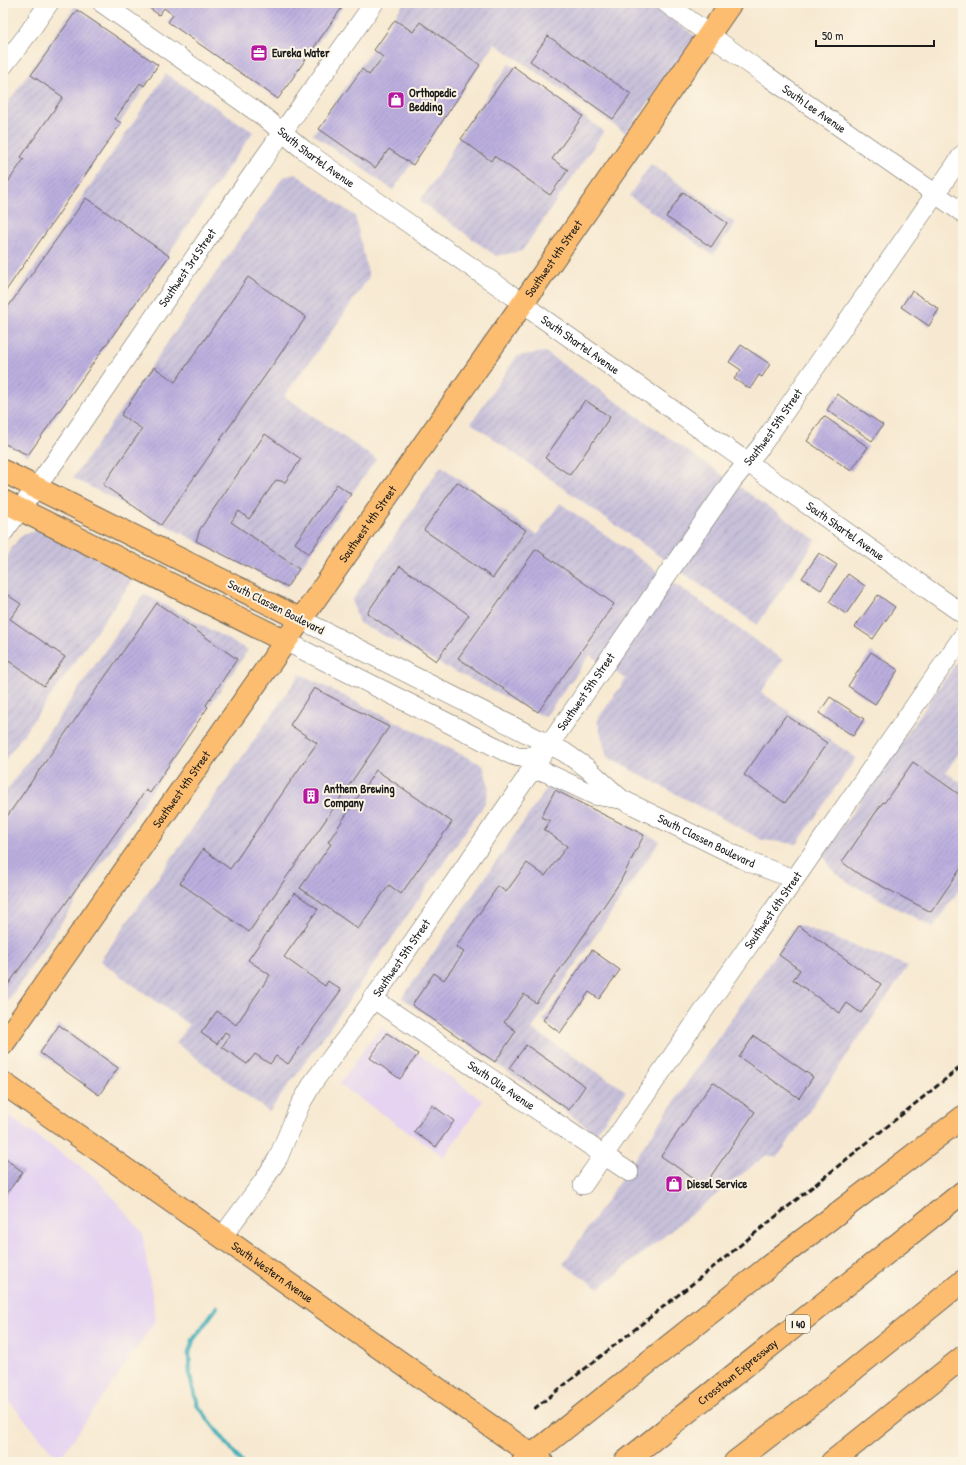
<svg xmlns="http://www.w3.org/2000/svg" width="966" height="1465" font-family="'Patrick Hand',sans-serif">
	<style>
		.built { fill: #e5d3f1 }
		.industrial { fill: url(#industrial-furrows) }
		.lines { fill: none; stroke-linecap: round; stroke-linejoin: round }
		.stream { stroke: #3eafb9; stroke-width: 4.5 }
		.building { fill: url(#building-hatch) }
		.minor-casing { stroke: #69645b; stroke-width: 20 }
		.major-casing { stroke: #69645b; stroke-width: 24 }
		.highway-casing { stroke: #69645b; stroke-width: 24 }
		.minor { stroke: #fff; stroke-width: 19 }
		.major { stroke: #fcbd6f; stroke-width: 22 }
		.highway { stroke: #fcbd6f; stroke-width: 22 }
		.rail { stroke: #1c1c1c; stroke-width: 3; stroke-dasharray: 6 3; stroke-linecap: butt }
		.labels { text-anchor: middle; stroke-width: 4; stroke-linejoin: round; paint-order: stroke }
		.shield { fill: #fcf5e5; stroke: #5f5d58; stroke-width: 1 }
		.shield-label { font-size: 11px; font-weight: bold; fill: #1c1c1c }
		.poi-label { font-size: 12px; font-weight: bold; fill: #1c1c1c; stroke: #fcf5e5; text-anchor: start }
		.street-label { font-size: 12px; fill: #1c1c1c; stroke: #fcf5e5 }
	</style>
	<defs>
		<pattern id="industrial-furrows" width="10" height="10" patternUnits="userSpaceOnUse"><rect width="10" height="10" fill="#c7c0d9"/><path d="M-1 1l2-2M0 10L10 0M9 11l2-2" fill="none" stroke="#aaa4ba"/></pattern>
		<pattern id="building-hatch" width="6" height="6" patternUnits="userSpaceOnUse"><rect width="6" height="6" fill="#bbafdf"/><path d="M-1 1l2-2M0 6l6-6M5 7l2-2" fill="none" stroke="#a096bf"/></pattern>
	</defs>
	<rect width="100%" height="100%" fill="#fcf5e5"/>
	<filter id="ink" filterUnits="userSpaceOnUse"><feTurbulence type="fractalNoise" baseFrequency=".025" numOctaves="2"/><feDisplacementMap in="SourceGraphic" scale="8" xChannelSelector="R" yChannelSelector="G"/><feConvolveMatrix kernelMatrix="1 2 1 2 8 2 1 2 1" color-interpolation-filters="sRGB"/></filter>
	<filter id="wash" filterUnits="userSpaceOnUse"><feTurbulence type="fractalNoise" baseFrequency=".012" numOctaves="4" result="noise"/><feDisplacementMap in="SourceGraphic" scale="16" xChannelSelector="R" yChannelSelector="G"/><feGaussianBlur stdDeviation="0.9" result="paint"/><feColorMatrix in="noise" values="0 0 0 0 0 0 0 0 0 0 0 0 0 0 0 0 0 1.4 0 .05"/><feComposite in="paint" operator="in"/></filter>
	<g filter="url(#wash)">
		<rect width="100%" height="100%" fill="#f7e9d1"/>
		<g class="built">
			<polygon points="381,1027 483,1101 444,1157 339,1084"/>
			<polygon points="3,1112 96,1178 142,1232 156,1320 59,1460 3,1394"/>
		</g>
		<g class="industrial">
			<polygon points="404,3 648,3 697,37 626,133 495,44 393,190 313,134"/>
			<polygon points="75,6 158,68 3,291 3,110"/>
			<polygon points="509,64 604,131 522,251 496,256 420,201 443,167 457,140"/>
			<polygon points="166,74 253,132 28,455 3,443 3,314"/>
			<polygon points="651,164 735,223 713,255 629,196"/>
			<polygon points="296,174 355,216 369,277 328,337 284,396 376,459 287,587 73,478 283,177"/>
			<polygon points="545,352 816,540 757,625 471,423 517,356"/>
			<polygon points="441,466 537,535 560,503 783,660 761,692 856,758 797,844 762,840 607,757 597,720 626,679 590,655 545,717 359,623 352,601"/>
			<polygon points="37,531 46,531 129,575 131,581 128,587 3,763 3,561 19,538 27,533"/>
			<polygon points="144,594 248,650 3,1008 3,795 37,749"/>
			<polygon points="963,653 963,747 946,772 963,785 963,884 933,927 851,884 834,872 823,855"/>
			<polygon points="300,674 483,765 489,787 485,803 334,1022 269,1112 176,1043 189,1025 100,961"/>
			<polygon points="549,785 660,841 532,1029 626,1091 596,1133 402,998"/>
			<polygon points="796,924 908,966 777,1158 766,1155 599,1288 563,1264"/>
		</g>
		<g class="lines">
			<polyline class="stream" points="217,1307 193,1340 189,1353 190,1377 198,1406 241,1462"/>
		</g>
		<g id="blocks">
			<g class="building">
				<polygon points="142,3 345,3 278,99 168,22 173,15 164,8 159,15"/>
				<polygon points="77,10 158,65 144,86 140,83 115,119 121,123 3,295 3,189 24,159 21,157 63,97 31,75"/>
				<polygon points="395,20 413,32 420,22 480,65 413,165 389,149 375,168 319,129 362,69 369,75 383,57 374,50"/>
				<polygon points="548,36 631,94 613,119 530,61"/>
				<polygon points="513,66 583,116 552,159 568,170 550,195 494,156 491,161 461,139"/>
				<polygon points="683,192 727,223 711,247 666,217"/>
				<polygon points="86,198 169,256 28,455 3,443 3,314"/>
				<polygon points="248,277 306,317 161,525 103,485 142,429 121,415 154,367 175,382"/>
				<polygon points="912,291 939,309 929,326 901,307"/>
				<polygon points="741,345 770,364 762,377 759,375 750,389 734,379 741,370 729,362"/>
				<polygon points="837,394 883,425 872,441 827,410"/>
				<polygon points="585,400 610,417 570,475 545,458"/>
				<polygon points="824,416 868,447 851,471 807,441"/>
				<polygon points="265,434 301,459 285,482 276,480 249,519 239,511 231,522 299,569 287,587 196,541 200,529"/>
				<polygon points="457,482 526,530 493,578 424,530"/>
				<polygon points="337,484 351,494 309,554 295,543"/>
				<polygon points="536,549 614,604 538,712 458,658"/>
				<polygon points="819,553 837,565 821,590 802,578"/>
				<polygon points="400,566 469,615 436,661 367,613"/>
				<polygon points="848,574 865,586 846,614 829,602"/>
				<polygon points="3,592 21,604 10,619 65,657 44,686 3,657"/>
				<polygon points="878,595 895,607 873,639 855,627"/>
				<polygon points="157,603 237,659 206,705 208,707 150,793 146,790 3,992 3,822"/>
				<polygon points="871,652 898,670 875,704 848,686"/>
				<polygon points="314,688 389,727 249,932 180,883 203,849 230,869 317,743 290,725"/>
				<polygon points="830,697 864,719 853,736 819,713"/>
				<polygon points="786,715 827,743 785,803 744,775"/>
				<polygon points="913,762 963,797 963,865 931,912 857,873 842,862 883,802 884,803"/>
				<polygon points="376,770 452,822 401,894 389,885 358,929 300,888 331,844 328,842"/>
				<polygon points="555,790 644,835 620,882 578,944 536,1003 524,994 504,1022 516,1031 495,1062 412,1005 434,973 444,980 464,952 456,947 498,886 506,892 527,863 545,876 567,846 544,830 550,821 541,817"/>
				<polygon points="295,893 318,909 284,957 325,986 328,981 341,990 288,1064 276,1056 270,1064 255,1054 247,1064 222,1047 230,1035 225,1032 217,1044 201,1033 217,1011 236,1025 270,975 248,960"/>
				<polygon points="799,926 881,984 861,1013 847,1003 840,1013 793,980 800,970 779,955"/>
				<polygon points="592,950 620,970 599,999 589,992 560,1033 543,1020"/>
				<polygon points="59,1025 118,1068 99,1095 40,1053"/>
				<polygon points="387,1033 418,1054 400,1079 370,1058"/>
				<polygon points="754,1036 813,1077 799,1098 739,1057"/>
				<polygon points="526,1045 585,1086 569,1110 509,1068"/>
				<polygon points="713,1082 755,1112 704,1186 661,1156"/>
				<polygon points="432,1105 454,1121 436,1147 414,1132"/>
				<polygon points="3,1157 23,1172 3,1198"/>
			</g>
		</g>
	</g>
	<g filter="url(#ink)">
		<use href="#blocks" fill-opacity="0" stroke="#69645b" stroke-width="1"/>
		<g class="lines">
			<g class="minor-casing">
				<g id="minor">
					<path id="s1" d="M 102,3 L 264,117 L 304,150 L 329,168 L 523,303 L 535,313 L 963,614"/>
					<path id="s2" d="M 666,3 L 747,62 L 963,213"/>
					<polyline points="3,66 27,35 49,3"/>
					<path id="s3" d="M 3,533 L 56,460 L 223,216 L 374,3"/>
					<polyline points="300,619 564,752 587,768 621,799"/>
					<path d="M 285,641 L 512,755 C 527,761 533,756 545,747"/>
					<path id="s4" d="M 528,774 L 538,771 L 545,772 L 594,795 L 621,799 L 749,862 L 794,879"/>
					<path id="s5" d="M 372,998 L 629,1172"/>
					<path id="s6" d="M 583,1185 L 963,636"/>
					<path id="s7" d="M 222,1237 L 262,1183 L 278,1158 L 300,1105 L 314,1081 L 349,1034 L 732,481 L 761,446 L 963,154"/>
				</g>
			</g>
			<g class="major-casing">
				<g id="major">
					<polyline points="3,471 300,619"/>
					<polyline points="3,501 285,641"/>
					<path id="s8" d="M 3,1044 L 523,303 L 731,3"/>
					<path id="s9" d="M 3,1083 L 542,1462"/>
				</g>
			</g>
			<g class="highway-casing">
				<g id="highway">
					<polyline points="523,1462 783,1255 963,1117"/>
					<path id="s10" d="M 625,1462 L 963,1192"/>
					<polyline points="735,1462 825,1393 963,1281"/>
					<polyline points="832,1462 963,1357"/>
				</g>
			</g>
			<use href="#minor" class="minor"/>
			<use href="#major" class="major"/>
			<use href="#highway" class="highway"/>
			<polyline class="rail" points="534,1409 701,1277 963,1065"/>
		</g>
	</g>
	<defs>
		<g id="office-square" transform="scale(0.9)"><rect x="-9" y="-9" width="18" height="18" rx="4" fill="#b5179e" stroke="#fcf5e5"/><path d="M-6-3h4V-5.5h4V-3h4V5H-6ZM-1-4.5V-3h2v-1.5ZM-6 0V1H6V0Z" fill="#fff"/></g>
		<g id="shop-square" transform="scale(0.9)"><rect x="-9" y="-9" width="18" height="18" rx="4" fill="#b5179e" stroke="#fcf5e5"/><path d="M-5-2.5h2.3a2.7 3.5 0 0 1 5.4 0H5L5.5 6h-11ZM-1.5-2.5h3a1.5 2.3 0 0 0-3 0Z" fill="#fff"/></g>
		<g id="building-square" transform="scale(0.9)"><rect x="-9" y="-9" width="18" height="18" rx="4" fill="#b5179e" stroke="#fcf5e5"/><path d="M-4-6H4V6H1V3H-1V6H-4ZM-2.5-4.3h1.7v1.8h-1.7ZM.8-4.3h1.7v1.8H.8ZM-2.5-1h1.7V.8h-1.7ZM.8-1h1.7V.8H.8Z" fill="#fff"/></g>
	</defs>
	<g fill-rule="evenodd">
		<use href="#office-square" x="259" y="53"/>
		<use href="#shop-square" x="396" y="100"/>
		<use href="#building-square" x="311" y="796"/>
		<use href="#shop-square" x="674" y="1184"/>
	</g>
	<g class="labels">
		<rect class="shield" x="786" y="1315" width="24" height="18" rx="3"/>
		<g class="shield-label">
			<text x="798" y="1328">I 40</text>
		</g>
		<g class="poi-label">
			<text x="272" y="57">Eureka Water</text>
			<text x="409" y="97">Orthopedic<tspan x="409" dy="14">Bedding</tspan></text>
			<text x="324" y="793">Anthem Brewing<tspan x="324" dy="14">Company</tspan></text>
			<text x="687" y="1188">Diesel Service</text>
		</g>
		<g class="street-label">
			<text dy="4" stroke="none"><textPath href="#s2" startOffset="182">South Lee Avenue</textPath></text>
			<text dy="4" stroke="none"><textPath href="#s1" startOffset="264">South Shartel Avenue</textPath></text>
			<text dy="4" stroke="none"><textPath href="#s8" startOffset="959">Southwest 4th Street</textPath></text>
			<text dy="4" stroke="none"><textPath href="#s3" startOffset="323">Southwest 3rd Street</textPath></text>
			<text dy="4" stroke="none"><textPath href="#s1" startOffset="588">South Shartel Avenue</textPath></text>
			<text dy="4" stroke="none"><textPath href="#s7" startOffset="981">Southwest 5th Street</textPath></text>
			<text dy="4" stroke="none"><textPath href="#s8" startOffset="635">Southwest 4th Street</textPath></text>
			<text dy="4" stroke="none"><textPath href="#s1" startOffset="912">South Shartel Avenue</textPath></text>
			<text transform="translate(276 607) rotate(27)" y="4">South Classen Boulevard</text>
			<text dy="4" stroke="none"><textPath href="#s7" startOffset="657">Southwest 5th Street</textPath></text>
			<text dy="4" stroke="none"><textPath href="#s8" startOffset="311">Southwest 4th Street</textPath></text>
			<text dy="4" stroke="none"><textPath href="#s4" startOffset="194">South Classen Boulevard</textPath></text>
			<text dy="4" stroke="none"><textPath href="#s6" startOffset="334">Southwest 6th Street</textPath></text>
			<text dy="4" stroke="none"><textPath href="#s7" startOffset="333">Southwest 5th Street</textPath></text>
			<text dy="4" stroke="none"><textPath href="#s5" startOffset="156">South Olie Avenue</textPath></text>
			<text dy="4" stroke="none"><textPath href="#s9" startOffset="329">South Western Avenue</textPath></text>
			<text dy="4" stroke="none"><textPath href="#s10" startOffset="144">Crosstown Expressway</textPath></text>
		</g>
	</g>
	<rect width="966" height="1465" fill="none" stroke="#fcf5e5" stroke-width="16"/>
	<path d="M816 40v6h118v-6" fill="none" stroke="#1c1c1c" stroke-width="2"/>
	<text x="822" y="40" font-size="12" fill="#1c1c1c" stroke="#fcf5e5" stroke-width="3" paint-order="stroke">50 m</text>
</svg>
